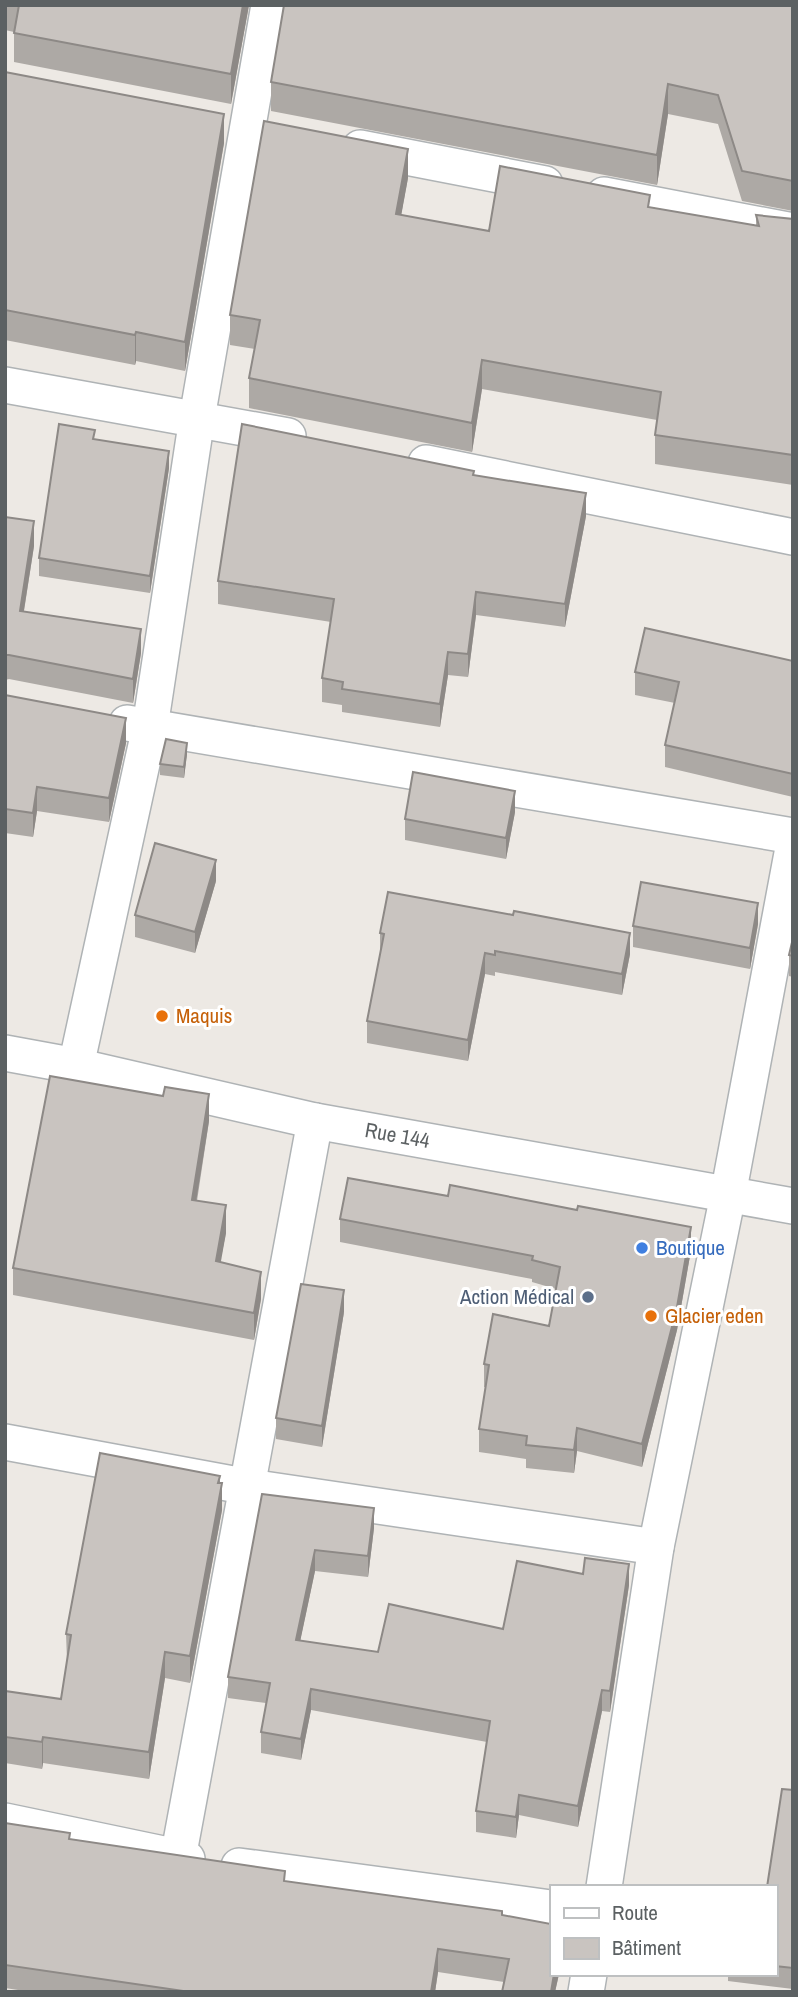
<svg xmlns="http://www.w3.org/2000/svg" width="798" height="1997" font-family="'Archivo Narrow',sans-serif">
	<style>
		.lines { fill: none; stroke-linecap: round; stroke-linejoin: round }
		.street-casing { stroke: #afb3b5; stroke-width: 38 }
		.street { stroke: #fff; stroke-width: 35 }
		.wall { fill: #ada9a5 }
		.shaded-wall { fill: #8d8986 }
		.building { fill: #c9c4c0; stroke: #8d8986; stroke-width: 2 }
		.food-dot { fill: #e8710a; stroke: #fff; stroke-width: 2.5 }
		.shop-dot { fill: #3f7fe0; stroke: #fff; stroke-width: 2.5 }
		.service-dot { fill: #5c6f8a; stroke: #fff; stroke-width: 2.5 }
		.labels { text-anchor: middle; stroke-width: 6; stroke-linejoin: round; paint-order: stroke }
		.food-label { font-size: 21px; fill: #c56008; stroke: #fff; text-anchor: start }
		.street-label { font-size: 21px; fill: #5c6163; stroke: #fff }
		.shop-label { font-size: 21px; fill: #366cbe; stroke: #fff; text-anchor: start }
		.service-label { font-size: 21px; fill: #4e5e75; stroke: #fff; text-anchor: end }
	</style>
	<rect width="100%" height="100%" fill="#ede9e4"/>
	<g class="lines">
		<g class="street-casing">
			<g id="street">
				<polyline points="360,148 545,184"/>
				<polyline points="604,195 793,231"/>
				<polyline points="5,385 288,436"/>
				<polyline points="426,463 793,537"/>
				<polyline points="127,723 793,836"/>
				<path id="s1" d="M 5,1053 L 76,1066 L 315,1121 L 793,1206"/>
				<polyline points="76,1066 150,727 197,418 269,5"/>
				<polyline points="5,1442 249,1487 656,1547"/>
				<polyline points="5,1821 187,1859"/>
				<polyline points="178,1858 315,1121"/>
				<polyline points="239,1866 551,1908"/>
				<polyline points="604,1887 656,1547 728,1195 793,848"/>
				<polyline points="586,1992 589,1974"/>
			</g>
		</g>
		<use href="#street" class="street"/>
	</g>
	<g class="wall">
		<polygon points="5,5 249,5 231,104 14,62 14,32 5,30"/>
		<polygon points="793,5 793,211 742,201 718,124 668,114 657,185 271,111 271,82"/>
		<polygon points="5,72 224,143 185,371 136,361 135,365 5,340"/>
		<polygon points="408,178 401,215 489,231 650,207 756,226 756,215 793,219 793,485 655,464 655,435 657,420 482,389 472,452 249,408 249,378 255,349 230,345 230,315"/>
		<polygon points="95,440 169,468 150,593 39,576 39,558"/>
		<polygon points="474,475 586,516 565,627 476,615 468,677 448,675 440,727 342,712 342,705 322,702 322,678 331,622 218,604 218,581"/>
		<polygon points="5,517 34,546 24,611 141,653 133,703 9,679 5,680"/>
		<polygon points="793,661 793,797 665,767 665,745 675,703 635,695 635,672"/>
		<polygon points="5,695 126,743 109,822 37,811 33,837 5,833"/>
		<polygon points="187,754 184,778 160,775 160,764"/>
		<polygon points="515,812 506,859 405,840 405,819"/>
		<polygon points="216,881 195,953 135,937 135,915"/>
		<polygon points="758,924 750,969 633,947 633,926"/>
		<polygon points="380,933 630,954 622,995 495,972 495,976 485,974 468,1061 367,1043 367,1021 380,954"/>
		<polygon points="793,938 793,977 789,976 789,955"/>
		<polygon points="209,1121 197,1201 226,1233 220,1262 261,1299 254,1340 13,1295 13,1268"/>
		<polygon points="340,1219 691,1250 677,1330 642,1467 577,1451 574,1473 526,1468 526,1459 479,1452 479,1429 486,1387 484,1387 484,1364 549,1326 556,1289 532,1282 532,1279 340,1242"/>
		<polygon points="344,1312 322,1447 276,1439 276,1418"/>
		<polygon points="220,1483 222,1510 190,1683 165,1678 149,1779 43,1763 42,1769 5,1763 5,1691 61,1699 67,1660 66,1634"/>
		<polygon points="262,1494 374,1528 368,1577 315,1571 300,1641 378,1652 503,1629 629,1585 610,1712 602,1711 578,1827 519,1815 516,1838 476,1832 476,1811 487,1742 311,1710 301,1760 261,1753 261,1732 266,1703 228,1698 228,1677"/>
		<polygon points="793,1790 793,1989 728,1981 728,1974 775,1974 775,1887"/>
		<polygon points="5,1823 70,1839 285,1881 502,1915 559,1974 555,1992 502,1992 504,1982 438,1972 435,1992 31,1992 5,1988"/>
	</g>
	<g class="shaded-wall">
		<polygon points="243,5 249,5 231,104 231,74"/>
		<polygon points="668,84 668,114 657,185 657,155"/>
		<polygon points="224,114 224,143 185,371 185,342"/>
		<polygon points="408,149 408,178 396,244 396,214"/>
		<polygon points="136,332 136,361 135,365 135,335"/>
		<polygon points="482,360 482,389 472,452 472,423"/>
		<polygon points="169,451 169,468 150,593 150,576"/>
		<polygon points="586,493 586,516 565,627 565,604"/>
		<polygon points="34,521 34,546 20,635 20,611"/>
		<polygon points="476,592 476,615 468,677 468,654"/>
		<polygon points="141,629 141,653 133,703 133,679"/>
		<polygon points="448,652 448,675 440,727 440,704"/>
		<polygon points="126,718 126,743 109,822 109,798"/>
		<polygon points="187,743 187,754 184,778 184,767"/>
		<polygon points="37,787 37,811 33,837 33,813"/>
		<polygon points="515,791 515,812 506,859 506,838"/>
		<polygon points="216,860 216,881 195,953 195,932"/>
		<polygon points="758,903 758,924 750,969 750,948"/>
		<polygon points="630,933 630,954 622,995 622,974"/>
		<polygon points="485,953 485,974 468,1061 468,1040"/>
		<polygon points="209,1094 209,1121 192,1227 192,1200"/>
		<polygon points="226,1205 226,1233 216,1289 216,1261"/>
		<polygon points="691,1227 691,1250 677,1330 642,1467 642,1444"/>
		<polygon points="261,1272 261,1299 254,1340 254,1313"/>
		<polygon points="344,1290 344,1312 322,1447 322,1426"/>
		<polygon points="577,1428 577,1451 574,1473 574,1450"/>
		<polygon points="220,1476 220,1497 222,1483 222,1510 190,1683 190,1656"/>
		<polygon points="374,1508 374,1528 368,1577 368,1556"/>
		<polygon points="315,1550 315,1571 296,1661 296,1640"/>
		<polygon points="629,1564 629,1585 610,1712 610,1691"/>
		<polygon points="165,1652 165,1678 149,1779 149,1752"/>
		<polygon points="311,1689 311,1710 301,1760 301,1739"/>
		<polygon points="602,1690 602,1711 578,1827 578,1806"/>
		<polygon points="43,1737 43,1763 42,1769 42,1742"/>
		<polygon points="519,1795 519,1815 516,1838 516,1817"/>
		<polygon points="438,1949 438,1972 435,1992 431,1992"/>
		<polygon points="554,1974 559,1974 555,1992 551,1992"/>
	</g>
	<g class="building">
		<polygon points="19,5 243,5 231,74 14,33"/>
		<polygon points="284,5 793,5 793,181 742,171 718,95 668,84 657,155 271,82"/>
		<polygon points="5,72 224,114 185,342 136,332 135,335 5,310"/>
		<polygon points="264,121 408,149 396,214 489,231 500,166 650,195 648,207 759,226 756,215 793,219 793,455 655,435 661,392 482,360 472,423 249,378 260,320 230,315"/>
		<polygon points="59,424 95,430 93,439 169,451 150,576 39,558"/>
		<polygon points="242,424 474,471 473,475 586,493 565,604 476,592 468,654 448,652 440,704 342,689 343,682 322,678 334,599 218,581"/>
		<polygon points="5,517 34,521 20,611 141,629 133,679 9,655 5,655"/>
		<polygon points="645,628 793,661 793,774 665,745 679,682 635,672"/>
		<polygon points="5,695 126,718 109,798 37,787 33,813 5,809"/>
		<polygon points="166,739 187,743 184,767 160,764"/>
		<polygon points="413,772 515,791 506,838 405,819"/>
		<polygon points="155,843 216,860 195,932 135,915"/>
		<polygon points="641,882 758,903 750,948 633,926"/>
		<polygon points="388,892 513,915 514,911 630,933 622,974 495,951 495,955 485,953 468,1040 367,1021 384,934 380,933"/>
		<polygon points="793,938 793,956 789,955"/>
		<polygon points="50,1076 163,1096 165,1087 209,1094 192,1200 226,1205 216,1261 261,1272 254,1313 13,1268"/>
		<polygon points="348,1178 448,1196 450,1185 577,1210 578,1206 691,1227 677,1307 642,1444 577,1428 574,1450 526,1445 527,1436 479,1429 489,1365 484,1364 493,1314 549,1326 560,1267 532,1260 533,1256 340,1219"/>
		<polygon points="301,1284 344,1290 322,1426 276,1418"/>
		<polygon points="100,1453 220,1476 218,1483 222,1483 190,1656 165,1652 149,1752 43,1737 42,1742 5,1737 5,1691 61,1699 71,1635 66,1634"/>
		<polygon points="262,1494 374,1508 368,1556 315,1550 296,1640 378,1652 389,1604 503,1629 517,1561 583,1574 585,1558 629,1564 610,1691 602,1690 578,1806 519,1795 516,1817 476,1811 490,1721 311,1689 301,1739 261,1732 270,1683 228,1677"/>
		<polygon points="782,1789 793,1790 793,1968 775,1966 775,1887 767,1887"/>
		<polygon points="5,1823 70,1833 69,1839 285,1871 284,1881 502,1911 502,1915 551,1924 551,1974 554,1974 551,1992 502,1992 509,1959 438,1949 431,1992 190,1992 5,1965"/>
	</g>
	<g class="food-dot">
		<circle cx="162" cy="1016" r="7"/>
		<circle cx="651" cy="1316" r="7"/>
	</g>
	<circle class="shop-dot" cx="642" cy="1248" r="7"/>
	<circle class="service-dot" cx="588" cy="1297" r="7"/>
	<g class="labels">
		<g class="food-label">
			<text x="176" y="1023">Maquis</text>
			<text x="665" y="1323">Glacier eden</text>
		</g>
		<g class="street-label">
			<text dy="7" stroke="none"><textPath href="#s1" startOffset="401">Rue 144</textPath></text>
		</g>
		<g class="shop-label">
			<text x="656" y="1255">Boutique</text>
		</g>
		<g class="service-label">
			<text x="574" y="1304">Action Médical</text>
		</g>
	</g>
	<rect width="798" height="1997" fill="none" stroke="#5c6163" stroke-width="14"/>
	<rect x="550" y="1885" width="228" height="91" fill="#ffffff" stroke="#bec0c1" stroke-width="2"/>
	<rect x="564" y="1908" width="35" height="10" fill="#ffffff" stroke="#bec0c1" stroke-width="2"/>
	<text x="612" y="1920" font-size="21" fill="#5c6163">Route</text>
	<rect x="564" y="1938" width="35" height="21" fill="#c9c4c0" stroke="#bec0c1" stroke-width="2"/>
	<text x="612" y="1955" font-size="21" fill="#5c6163">Bâtiment</text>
</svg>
